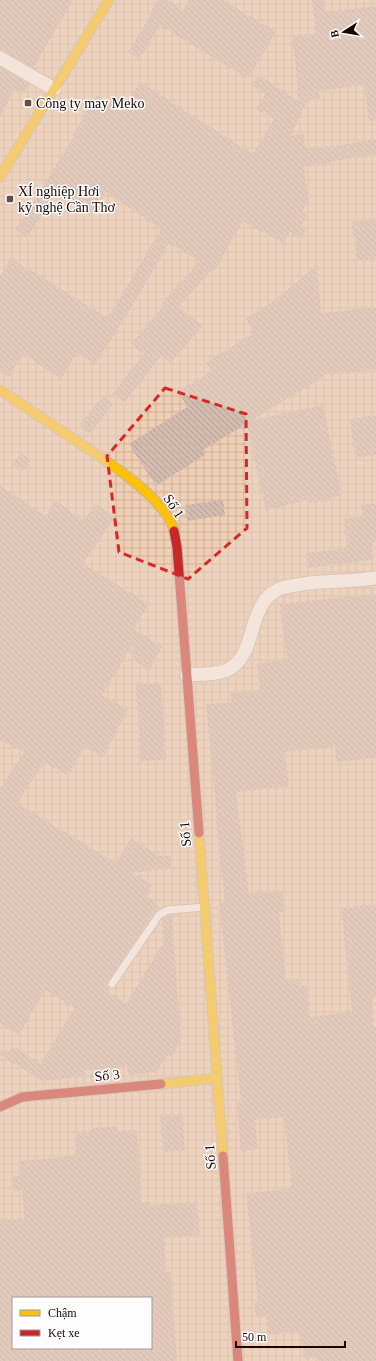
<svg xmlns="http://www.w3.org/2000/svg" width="376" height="1361" font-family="'Times New Roman',serif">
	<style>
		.industrial { fill: url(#industrial-grid); fill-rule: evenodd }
		.building { fill: url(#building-back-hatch); fill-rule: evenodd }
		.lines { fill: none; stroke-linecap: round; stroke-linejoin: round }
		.lane-casing { stroke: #c6b09f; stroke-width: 9 }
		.street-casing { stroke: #c6b09f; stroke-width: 15 }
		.slow-casing { stroke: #c6b09f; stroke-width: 11 }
		.jam-casing { stroke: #c6b09f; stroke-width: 11 }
		.lane { stroke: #fcf9f6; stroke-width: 7 }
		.street { stroke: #fcf9f6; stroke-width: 13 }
		.slow { stroke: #ffc107; stroke-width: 9 }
		.jam { stroke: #c62828; stroke-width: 9 }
		.marked { fill: none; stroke: #d62828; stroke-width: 3; stroke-dasharray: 8 5; stroke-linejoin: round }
		.poi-dot { fill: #644e45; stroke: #fdfdfd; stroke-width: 1.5 }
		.labels { text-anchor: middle; stroke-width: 3; stroke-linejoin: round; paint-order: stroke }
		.poi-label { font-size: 14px; fill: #1b0600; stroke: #fdfdfd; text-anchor: start }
		.street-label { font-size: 14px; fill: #1b0600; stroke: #fdfdfd }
	</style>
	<defs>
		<pattern id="industrial-grid" width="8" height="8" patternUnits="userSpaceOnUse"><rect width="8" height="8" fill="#f0cfb5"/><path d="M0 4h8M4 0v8" fill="none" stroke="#cdb09a"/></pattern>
		<pattern id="building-back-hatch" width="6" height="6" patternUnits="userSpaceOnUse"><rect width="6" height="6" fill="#d4bbaf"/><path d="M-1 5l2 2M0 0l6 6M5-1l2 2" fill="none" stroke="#b59f95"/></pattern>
	</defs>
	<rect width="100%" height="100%" fill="#ebd5c4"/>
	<path class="industrial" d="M 0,0 L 376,0 L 376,1361 L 0,1361 ZM 13,1298 L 151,1298 L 151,1348 L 13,1348 Z"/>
	<g class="building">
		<polygon points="0,0 73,0 33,68 4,51 0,50"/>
		<polygon points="158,0 167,0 183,10 189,0 223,0 276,32 248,79 160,25 139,59 128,52 151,15 149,14"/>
		<polygon points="312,0 324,0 325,12 376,6 376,121 369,121 364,85 319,91 320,98 308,100 297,121 298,122 289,136 304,134 305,149 328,146 328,147 376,139 376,154 330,162 330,163 304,167 308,201 302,212 307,215 302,225 307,228 301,239 290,232 284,244 243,221 215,270 213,268 179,307 202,326 171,363 162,355 124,403 112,394 144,354 132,343 163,306 161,304 200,261 169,243 131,308 95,364 77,353 61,379 23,354 9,377 0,372 0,276 11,258 108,318 161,229 106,192 90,216 55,193 27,238 15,230 74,137 72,136 97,95 122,111 140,82 253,154 274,119 256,109 265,94 252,85 259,75 299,102 297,88 298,88 292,36 316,33"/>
		<polygon points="0,67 29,84 24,94 15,89 0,117"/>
		<polygon points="376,219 376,259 356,261 355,237 353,237 352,222"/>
		<polygon points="317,264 321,313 376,307 376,370 323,375 323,377 252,420 323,405 342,496 310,503 309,500 266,510 246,424 203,450 206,454 156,486 129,444 187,407 178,391 212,371 206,362 254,333 246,319 278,298"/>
		<polygon points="104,395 114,404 89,434 79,426"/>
		<polygon points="376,415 376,455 355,458 350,419"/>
		<polygon points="20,453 31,460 24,470 13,464"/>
		<polygon points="0,486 46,516 55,500 84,521 95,504 115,517 83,564 149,604 134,629 162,647 149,670 134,661 133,644 102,695 128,709 103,757 84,747 69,776 44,763 17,803 116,863 131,838 159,856 170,855 172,868 133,873 152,885 145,896 159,905 107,984 109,988 107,991 126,1004 163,944 162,919 172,915 181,1041 171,1057 168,1055 156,1072 129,1075 126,1066 84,1071 85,1077 43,1081 0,1055 0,1053 16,1048 41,1064 74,1008 45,990 19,1035 0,1023 0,789 24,752 0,740"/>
		<polygon points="223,500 225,515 187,521 185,505"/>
		<polygon points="376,503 376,542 371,543 373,560 307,568 306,553 347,548 344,519 363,516 361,505"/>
		<polygon points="376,594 376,758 336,762 335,746 285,752 289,786 236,792 249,894 282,891 284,912 279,912 286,981 299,980 300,986 306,985 310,1017 352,1012 341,908 376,904 376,996 371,997 374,1028 376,1028 376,1361 318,1361 317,1357 304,1359 300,1331 268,1335 266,1315 256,1317 254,1302 258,1302 246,1193 292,1188 284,1117 255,1120 258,1149 241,1151 237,1103 241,1103 219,902 225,902 216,821 217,820 206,704 231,702 230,693 260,690 257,663 287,660 280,604"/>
		<polygon points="161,683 166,760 141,761 136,684"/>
		<polygon points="182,1114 185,1150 163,1152 160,1115"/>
		<path d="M 118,1126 L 119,1131 L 137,1130 L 142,1202 L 149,1202 L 149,1206 L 197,1202 L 200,1235 L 164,1238 L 166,1272 L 170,1271 L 177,1361 L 0,1361 L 0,1220 L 24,1218 L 22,1190 L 14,1191 L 13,1176 L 21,1176 L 19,1161 L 76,1156 L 75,1134 L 92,1132 L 92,1128 ZM 13,1298 L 151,1298 L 151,1348 L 13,1348 Z"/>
	</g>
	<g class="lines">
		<g class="lane-casing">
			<polyline id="lane" points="112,984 159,915 168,910 205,907"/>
		</g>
		<g class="street-casing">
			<g id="street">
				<polyline points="0,58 54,89"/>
				<path d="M 187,675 C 199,674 218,675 229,669 C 258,654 246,604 279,589 C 283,587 287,587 291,586 C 308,582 322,582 340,581 C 352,581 364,579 376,578"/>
			</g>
		</g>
		<g class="slow-casing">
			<g id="slow">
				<polyline points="0,177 109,0"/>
				<path d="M 0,390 C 23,405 46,421 69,436 C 98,456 166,496 174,531"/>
				<polyline points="199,833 223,1156"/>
				<polyline points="161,1084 218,1078"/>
			</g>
		</g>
		<g class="jam-casing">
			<g id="jam">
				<polyline points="174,531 177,547 199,833"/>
				<polyline points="0,1107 22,1097 161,1084"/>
				<polyline points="223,1156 238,1361"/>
			</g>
		</g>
		<use href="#lane" class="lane"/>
		<use href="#street" class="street"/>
		<use href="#slow" class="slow"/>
		<use href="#jam" class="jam"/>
	</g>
	<path d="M0 0H376V1361H0ZM 165,388 L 246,414 L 247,528 L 188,579 L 119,552 L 107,456 Z" fill="#ebd5c4" fill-opacity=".55" fill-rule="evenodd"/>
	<path class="marked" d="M 165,388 L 246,414 L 247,528 L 188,579 L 119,552 L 107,456 Z"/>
	<g class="poi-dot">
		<rect x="24" y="99" width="8" height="8" rx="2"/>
		<rect x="6" y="195" width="8" height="8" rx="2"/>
	</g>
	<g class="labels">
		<g class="poi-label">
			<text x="36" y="108">Công ty may Meko</text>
			<text x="18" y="196">XÍ nghiệp Hơi<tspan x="18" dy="16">kỹ nghệ Cần Thơ</tspan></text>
		</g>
		<g class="street-label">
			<text transform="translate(174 506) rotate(57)" y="5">Số 1</text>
			<text transform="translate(185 834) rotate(-95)" y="5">Số 1</text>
			<text transform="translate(107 1075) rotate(-6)" y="5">Số 3</text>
			<text transform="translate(210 1157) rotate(-94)" y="5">Số 1</text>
		</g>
	</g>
	<rect x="12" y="1297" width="140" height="52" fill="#fdfdfd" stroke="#a39a98"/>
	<rect x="20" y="1310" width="20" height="6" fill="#ffc107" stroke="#a39a98"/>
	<text x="48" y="1317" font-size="12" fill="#1b0600">Chậm</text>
	<rect x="20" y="1330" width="20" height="6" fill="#c62828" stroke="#a39a98"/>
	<text x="48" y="1337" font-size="12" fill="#1b0600">Kẹt xe</text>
	<g transform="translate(344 32) rotate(258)" stroke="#fdfdfd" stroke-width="3" paint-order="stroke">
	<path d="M0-3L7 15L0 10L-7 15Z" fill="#1b0600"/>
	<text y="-6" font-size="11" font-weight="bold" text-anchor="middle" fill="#1b0600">B</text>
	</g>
	<path d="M236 1341v6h109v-6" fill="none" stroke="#1b0600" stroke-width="2"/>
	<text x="242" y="1341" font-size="12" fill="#1b0600" stroke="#fdfdfd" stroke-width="3" paint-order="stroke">50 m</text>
</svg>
